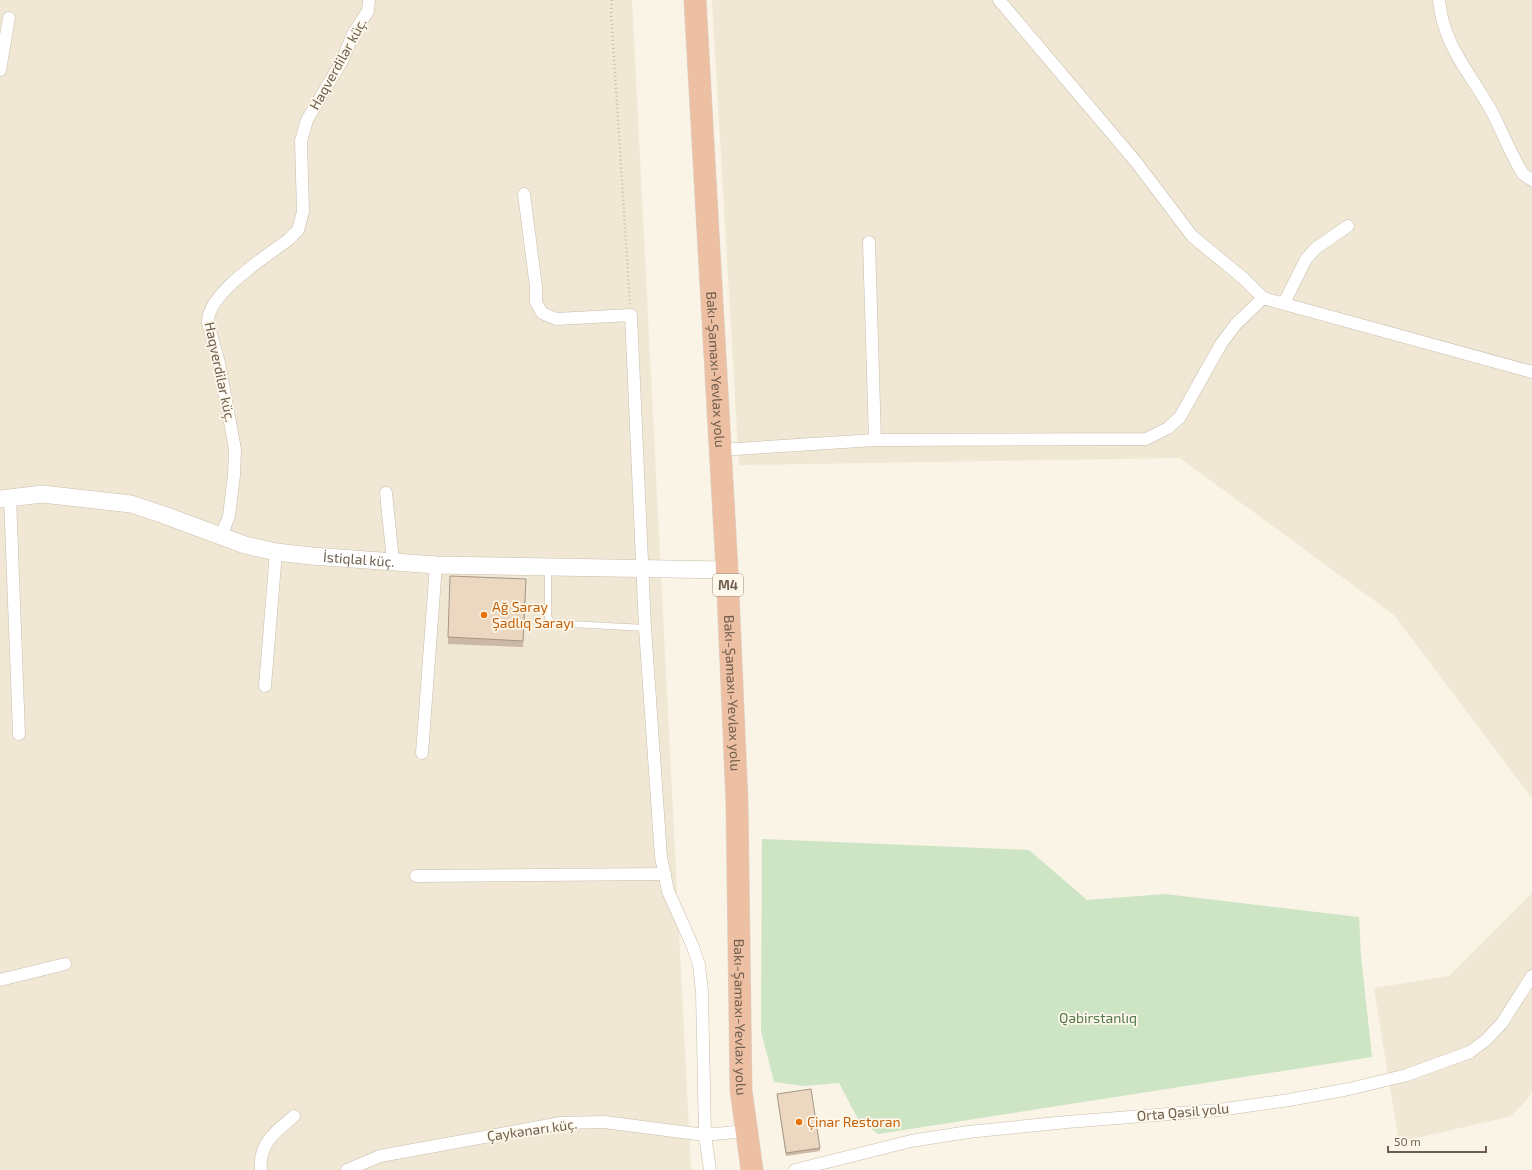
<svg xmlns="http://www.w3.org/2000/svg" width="1532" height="1170" font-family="'Exo 2',sans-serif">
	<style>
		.residential { fill: #f0e7d4 }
		.green { fill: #cee5c5 }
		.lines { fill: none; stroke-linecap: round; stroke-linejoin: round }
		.lane-casing { stroke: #c9bdad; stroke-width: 7 }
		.street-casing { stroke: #c9bdad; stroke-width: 13 }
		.secondary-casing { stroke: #ccbeab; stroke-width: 18 }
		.highway-casing { stroke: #dad5d1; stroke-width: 23 }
		.path { stroke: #d0baa3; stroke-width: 2.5; stroke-dasharray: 1 3; stroke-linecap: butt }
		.lane { stroke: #fff; stroke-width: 6 }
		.street { stroke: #fff; stroke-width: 12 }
		.secondary { stroke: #fff; stroke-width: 17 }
		.highway { stroke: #edbfa3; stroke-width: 22 }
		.wall { fill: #cbb9a5 }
		.building { fill: #ecd7c0; stroke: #a59686 }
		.food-dot { fill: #e8710a; stroke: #fdf8eb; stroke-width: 1.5 }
		.labels { text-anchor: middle; stroke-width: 3.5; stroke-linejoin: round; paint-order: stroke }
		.shield { fill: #fdf8eb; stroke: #9a8c7c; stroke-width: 1 }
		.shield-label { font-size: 13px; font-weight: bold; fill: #6f5e4d }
		.street-label { font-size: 14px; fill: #6f5e4d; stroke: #fdf8eb }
		.food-label { font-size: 14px; fill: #c56008; stroke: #fdf8eb; text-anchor: start }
		.park-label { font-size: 14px; fill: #527a4a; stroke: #fdf8eb }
	</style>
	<rect width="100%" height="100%" fill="#f9f4e5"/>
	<g class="residential">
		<polygon points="0,0 632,0 691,1170 0,1170"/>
		<polygon points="712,0 1532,0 1532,798 1394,615 1180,458 739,465"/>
		<polygon points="1532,893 1532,1093 1512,1116 1399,1142 1374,988 1449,976"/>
	</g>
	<polygon class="green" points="762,839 1029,850 1087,900 1165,894 1359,917 1361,956 1372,1057 878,1134 858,1119 839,1083 804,1086 774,1082 761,1031"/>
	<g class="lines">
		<g class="lane-casing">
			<polyline id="lane" points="548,567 548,617 552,623 645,628"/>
		</g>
		<g class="street-casing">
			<g id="street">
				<polyline points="999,0 1136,162 1192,236 1243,278 1263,298"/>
				<path d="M 1439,0 C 1443,45 1470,73 1491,110 C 1502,131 1510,153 1523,174 L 1532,180"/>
				<polyline points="0,70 9,18"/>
				<polyline points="524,194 536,287 536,302 542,313 556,319 631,315 645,628 661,857 668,891 693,947 699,965 702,992 705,1135 710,1170"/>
				<polyline points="869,242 875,440"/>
				<polyline points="1284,303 1306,259 1316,248 1348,226"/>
				<polyline points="720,450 875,440 1146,439 1168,428 1180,417 1221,344 1236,324 1263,298 1532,372"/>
				<polyline points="386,493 393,561"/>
				<polyline points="10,497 19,734"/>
				<path d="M 221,536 L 229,516 L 234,475 L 235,449 L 219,363 L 208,323 C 206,294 267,256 289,239 L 298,230 L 303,212 L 301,141 L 307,120 L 342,61 L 353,34 L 368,11 L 369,0"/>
				<polyline points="265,686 276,552"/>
				<polyline points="422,753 436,565"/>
				<polyline points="416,876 665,874"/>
				<polyline points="0,980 65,964"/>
				<path d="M 261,1170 C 258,1144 276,1131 294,1116"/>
				<polyline points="347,1170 380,1156 561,1123 604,1122 705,1135 745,1131"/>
				<polyline points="795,1170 911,1141 968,1132 1067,1122 1219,1110 1289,1100 1349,1089 1407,1075 1470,1052 1486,1040 1502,1023 1532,976"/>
			</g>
		</g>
		<g class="secondary-casing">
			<g id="secondary">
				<path id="s1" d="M 0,499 L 42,494 L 131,504 L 164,515 L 245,545 L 276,552 L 312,556 L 436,565 L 727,570"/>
			</g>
		</g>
		<g class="highway-casing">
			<g id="highway">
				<path id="s2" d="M 695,0 L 727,570 L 737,803 L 741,1090 L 752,1170"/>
			</g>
		</g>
		<polyline class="path" points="612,0 611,12 630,304"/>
		<use href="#lane" class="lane"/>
		<use href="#street" class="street"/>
		<use href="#secondary" class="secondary"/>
		<use href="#highway" class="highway"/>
	</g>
	<g class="wall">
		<polygon points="526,586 523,647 448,644 448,637"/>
		<polygon points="777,1094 820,1148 820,1151 786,1156"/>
	</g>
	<g class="building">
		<polygon points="450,576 526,579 523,641 448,637"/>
		<polygon points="811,1089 820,1148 786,1153 777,1094"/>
	</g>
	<g class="food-dot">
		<circle cx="484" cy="615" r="4"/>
		<circle cx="799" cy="1122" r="4"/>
	</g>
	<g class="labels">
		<rect class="shield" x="713" y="574" width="30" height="22" rx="3"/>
		<g class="shield-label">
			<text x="728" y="590">M4</text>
		</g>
		<g class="street-label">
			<text transform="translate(338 64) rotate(-61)" y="5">Haqverdilər küç.</text>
			<text dy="5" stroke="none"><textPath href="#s2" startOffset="370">Bakı-Şamaxı-Yevlax yolu</textPath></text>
			<text transform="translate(220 372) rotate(78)" y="5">Haqverdilər küç.</text>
			<text dy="5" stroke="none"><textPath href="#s1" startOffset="368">İstiqlal küç.</textPath></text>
			<text dy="5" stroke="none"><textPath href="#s2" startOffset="694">Bakı-Şamaxı-Yevlax yolu</textPath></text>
			<text dy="5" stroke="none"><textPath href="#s2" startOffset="1018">Bakı-Şamaxı-Yevlax yolu</textPath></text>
			<text transform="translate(1183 1112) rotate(-5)" y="5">Orta Qəsil yolu</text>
			<text transform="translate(532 1130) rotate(-8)" y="5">Çaykənarı küç.</text>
		</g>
		<g class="food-label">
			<text x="492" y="612">Ağ Saray<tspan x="492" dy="16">Şadlıq Sarayı</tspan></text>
			<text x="807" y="1127">Çinar Restoran</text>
		</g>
		<g class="park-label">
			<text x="1098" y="1023">Qəbirstanlıq</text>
		</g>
	</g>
	<path d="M1388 1146v6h98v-6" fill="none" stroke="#6f5e4d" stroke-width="2"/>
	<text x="1394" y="1146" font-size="12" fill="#6f5e4d" stroke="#fdf8eb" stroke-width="3" paint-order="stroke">50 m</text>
</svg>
